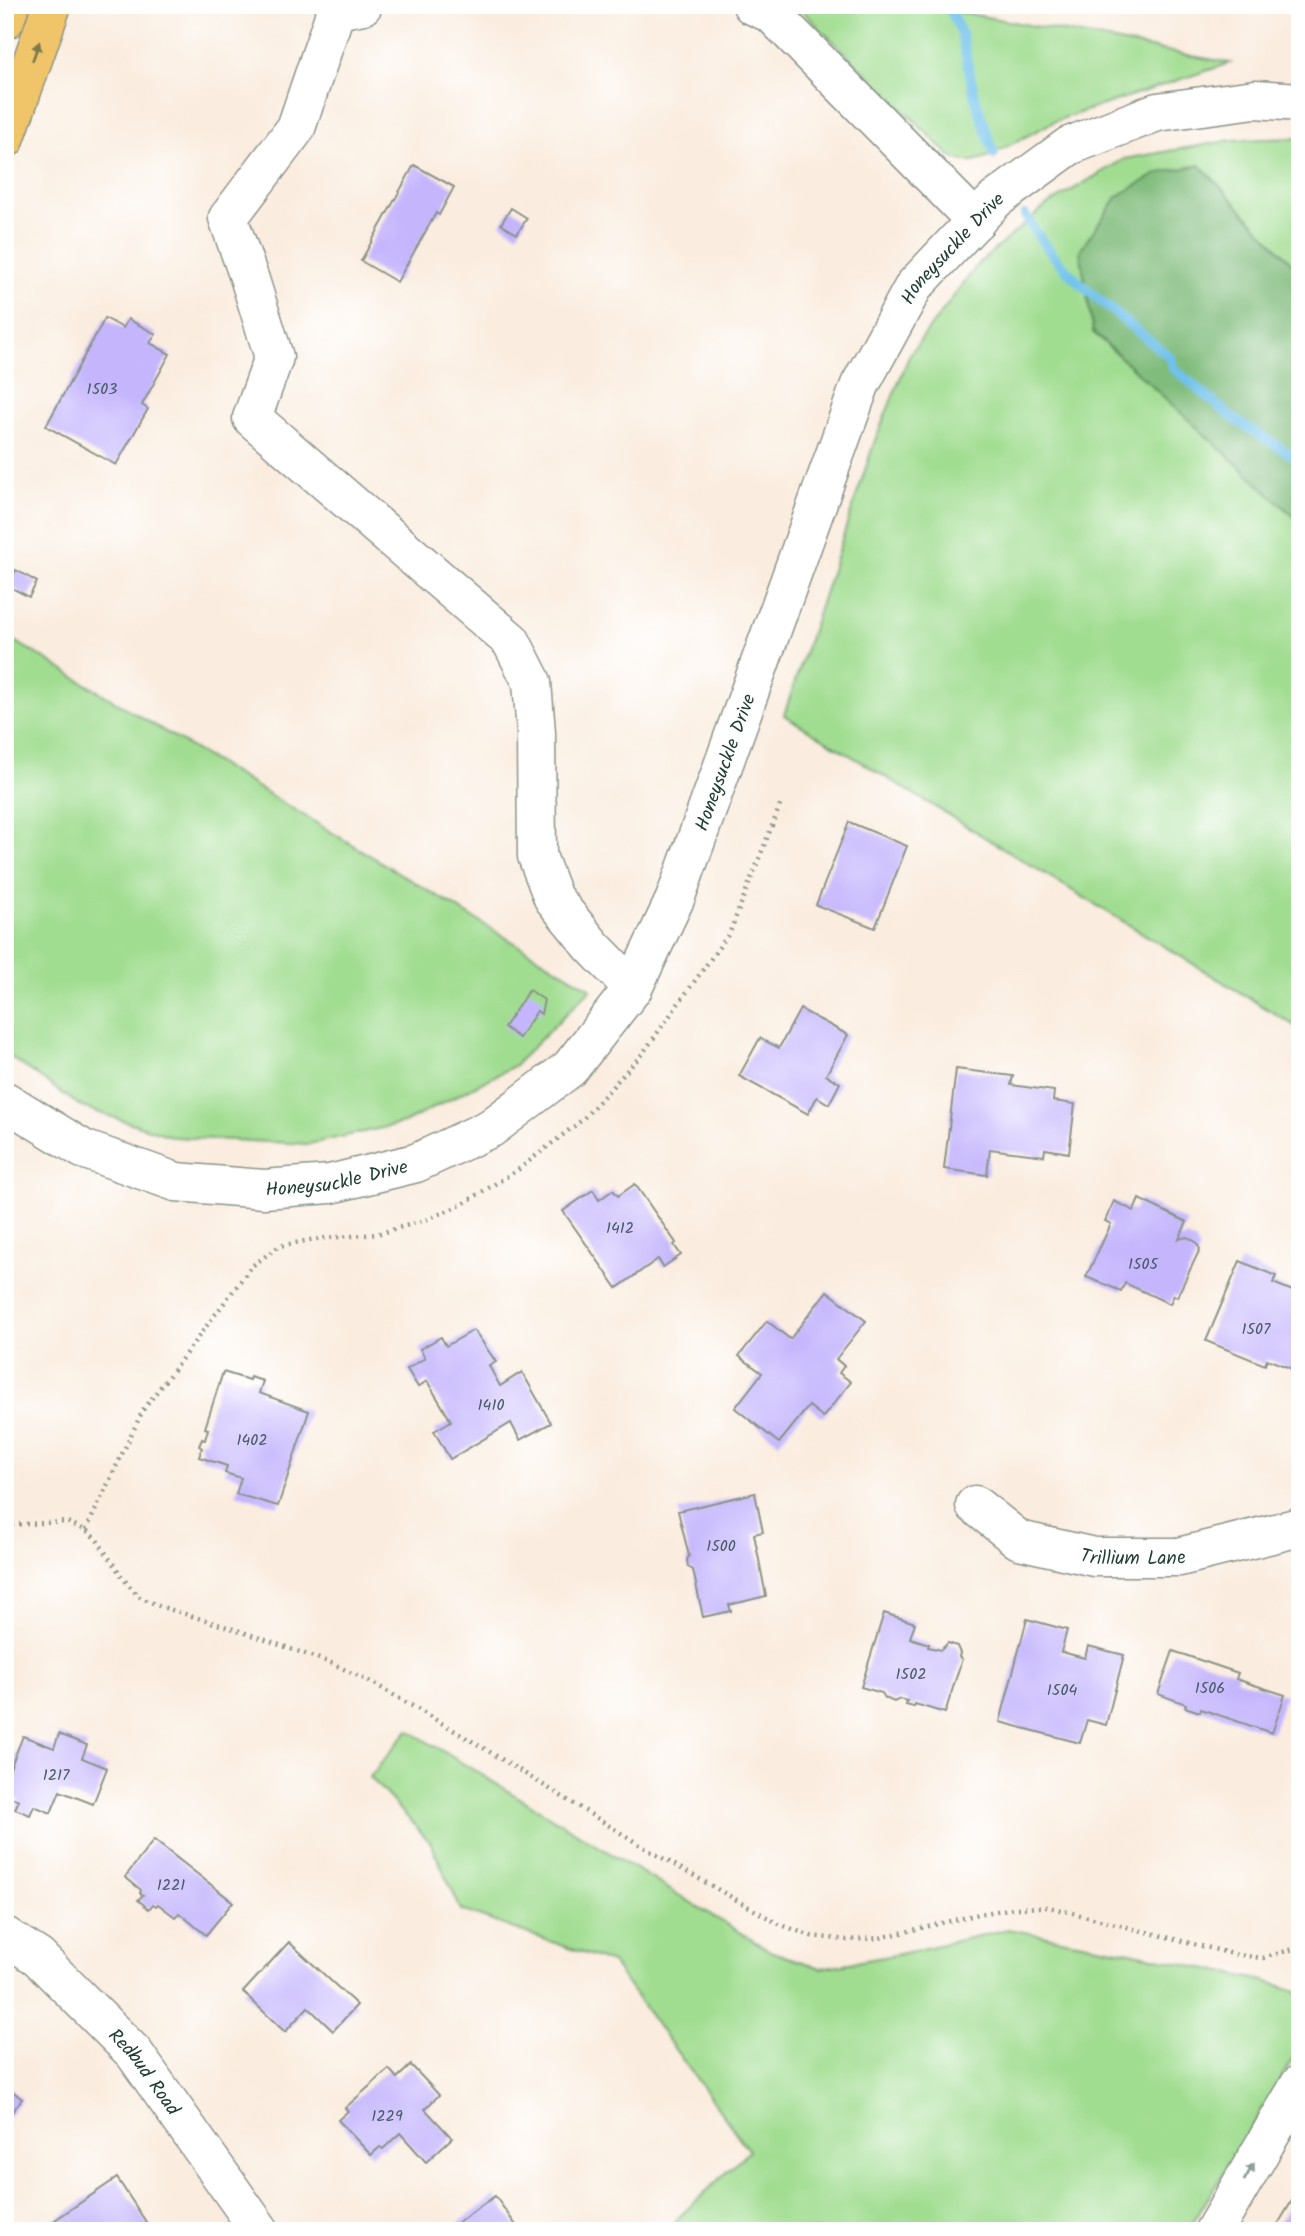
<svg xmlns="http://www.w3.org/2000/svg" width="1305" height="2236" font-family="Kalam,sans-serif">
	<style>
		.green { fill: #a1dd91; stroke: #608d62; stroke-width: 2 }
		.forest { fill: #80bc7b; stroke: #507c58; stroke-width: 2 }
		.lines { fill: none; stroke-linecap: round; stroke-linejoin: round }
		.stream { stroke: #6fc1eb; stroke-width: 10 }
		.building { fill: #c4b5fd }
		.minor-casing { stroke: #8c9489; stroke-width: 41 }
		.major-casing { stroke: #8c9489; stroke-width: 41 }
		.path { stroke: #8c9489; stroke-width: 4.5; stroke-dasharray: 2 5; stroke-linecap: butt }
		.minor { stroke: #fff; stroke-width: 38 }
		.major { stroke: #f0c469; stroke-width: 38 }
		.oneway { fill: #7d7a4c }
		.oneway2 { fill: #8f9e9a }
		.labels { text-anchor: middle; stroke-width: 5; stroke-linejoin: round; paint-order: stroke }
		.number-label { font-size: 16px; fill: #485b66 }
		.street-label { font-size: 19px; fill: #1f3d34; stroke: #fff }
	</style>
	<rect width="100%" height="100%" fill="#fff"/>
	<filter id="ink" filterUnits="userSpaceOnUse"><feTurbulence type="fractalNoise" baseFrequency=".0143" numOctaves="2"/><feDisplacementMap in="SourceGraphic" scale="14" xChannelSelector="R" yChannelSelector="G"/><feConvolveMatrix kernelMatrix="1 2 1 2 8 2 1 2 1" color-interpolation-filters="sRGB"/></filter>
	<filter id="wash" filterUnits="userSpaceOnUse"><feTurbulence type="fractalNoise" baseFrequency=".00686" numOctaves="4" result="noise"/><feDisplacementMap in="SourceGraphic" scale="28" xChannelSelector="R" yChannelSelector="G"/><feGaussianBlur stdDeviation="1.57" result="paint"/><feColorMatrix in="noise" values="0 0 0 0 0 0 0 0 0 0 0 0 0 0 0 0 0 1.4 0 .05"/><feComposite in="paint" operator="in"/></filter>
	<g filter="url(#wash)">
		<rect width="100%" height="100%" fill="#faecde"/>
		<g class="green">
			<path d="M 796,5 L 923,5 L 1230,63 L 1055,121 L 989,156 C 973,163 962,164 948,154 Z"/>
			<polygon points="1300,138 1300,272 1200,165 1093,332 1300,522 1300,1029 784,715 874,443 910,354 979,263 1047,205 1124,159 1232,140"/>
			<polygon points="5,635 591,989 514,1066 404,1123 309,1144 174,1137 82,1107 5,1053"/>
			<polygon points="408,1730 772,1952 821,1968 895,1955 1008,1929 1130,1952 1264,1981 1300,1992 1300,2047 1188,2231 681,2231 675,2221 749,2151 612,1963 461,1910 431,1843 370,1777"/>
		</g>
		<polygon class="forest" points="1200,165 1300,272 1300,522 1093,332 1080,250 1118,196 1159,173"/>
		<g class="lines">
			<g class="stream">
				<polyline points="948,5 961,33 975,98 994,154"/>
				<path d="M 1025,215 C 1058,275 1119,315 1171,358 L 1173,368 L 1234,419 L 1300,460"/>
			</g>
		</g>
		<g id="blocks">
			<g class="building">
				<polygon points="414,165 454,187 439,215 436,213 397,282 361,261"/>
				<polygon points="511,208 527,218 517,234 501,224"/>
				<polygon points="105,318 123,328 128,319 156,334 150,343 170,354 142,405 148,409 116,465 46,426"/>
				<polygon points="16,570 37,582 29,597 8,586"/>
				<polygon points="849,822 907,846 875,928 816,905"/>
				<polygon points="529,990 544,1000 541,1014 537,1011 519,1038 504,1027"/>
				<polygon points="800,1009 848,1035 826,1075 840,1083 829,1104 817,1097 808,1114 739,1076 760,1038 779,1048"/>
				<polygon points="956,1069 1013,1076 1011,1085 1054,1091 1053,1101 1075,1104 1069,1153 1045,1149 1044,1156 990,1149 987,1175 944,1169"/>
				<polygon points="635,1184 676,1243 674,1245 681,1255 663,1267 658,1259 617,1288 563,1211 593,1190 599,1200 613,1190 618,1196"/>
				<polygon points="1139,1199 1187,1222 1179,1239 1187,1237 1196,1242 1200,1249 1177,1297 1174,1295 1170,1304 1125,1283 1121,1291 1086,1277 1111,1224 1105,1221 1114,1201 1134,1211"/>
				<polygon points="1240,1261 1276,1276 1273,1283 1300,1294 1300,1308 1297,1315 1300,1316 1300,1372 1267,1359 1265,1365 1206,1341"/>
				<polygon points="827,1291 866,1321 836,1359 844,1366 839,1373 851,1382 823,1417 809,1406 779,1443 735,1408 762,1373 739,1356 767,1321 790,1339"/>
				<polygon points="474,1330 496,1362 489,1366 500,1386 522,1372 551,1423 520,1440 511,1423 450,1459 434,1431 451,1421 427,1381 418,1387 407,1369 425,1358 420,1349 441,1337 446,1346"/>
				<polygon points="223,1372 249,1380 250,1377 263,1381 259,1393 309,1411 278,1506 236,1494 241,1478 225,1473 227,1466 199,1457 202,1448 199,1446 202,1439 205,1440 208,1429 205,1428"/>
				<polygon points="755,1493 763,1532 754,1534 766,1596 729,1605 731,1611 703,1617 693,1570 688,1567 687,1560 689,1556 678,1511"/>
				<polygon points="884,1613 915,1623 910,1638 929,1644 928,1647 941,1650 948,1643 957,1646 960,1653 959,1657 962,1659 945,1713 915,1704 914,1707 906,1705 907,1701 900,1699 894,1702 885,1698 882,1693 861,1687"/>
				<polygon points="1027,1619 1067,1630 1061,1652 1085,1658 1088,1646 1124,1655 1106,1725 1087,1720 1080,1743 1000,1722"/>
				<polygon points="1173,1651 1238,1673 1236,1679 1285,1695 1272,1733 1201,1709 1200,1712 1185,1707 1186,1704 1158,1694"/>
				<polygon points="59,1734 87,1745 82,1758 107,1768 93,1804 60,1791 51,1813 34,1806 30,1815 15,1809 19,1800 5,1795 5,1781 23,1736 54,1748"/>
				<polygon points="154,1840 233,1902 206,1935 179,1913 175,1917 158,1904 156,1906 153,1904 149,1909 138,1900 143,1895 140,1893 141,1890 125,1877"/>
				<polygon points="289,1942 357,2005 333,2031 308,2007 285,2032 243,1992"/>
				<polygon points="411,2065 439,2095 425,2109 452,2138 426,2162 400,2133 383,2149 380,2147 371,2155 338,2120 348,2111 345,2108 389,2069 397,2078"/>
				<polygon points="5,2081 11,2085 9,2088 22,2099 5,2121"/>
				<polygon points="117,2178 152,2231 53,2231 49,2224"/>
				<polygon points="495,2196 520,2231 447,2231"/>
				<polygon points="1293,2199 1300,2203 1300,2231 1277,2231 1275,2229"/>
			</g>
		</g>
	</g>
	<g filter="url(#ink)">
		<use href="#blocks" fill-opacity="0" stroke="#8c9489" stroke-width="2"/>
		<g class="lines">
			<g class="minor-casing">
				<g id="minor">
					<polyline points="363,5 336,10 296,128 228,218 250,280 274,357 252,418 511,641 532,682 536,733 537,856 553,898 592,946 633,988"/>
					<polyline points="752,5 772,14 976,221"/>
					<path id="s1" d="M 5,1101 L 83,1149 L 176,1182 L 264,1189 L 330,1184 L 416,1163 L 491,1128 L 570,1068 L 633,988 L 675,899 L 860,385 L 914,286 L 995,200 L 1069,146 L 1157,112 L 1255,99 L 1300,102"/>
					<path id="s2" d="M 975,1505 L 1019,1540 L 1094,1557 L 1179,1557 L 1300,1527"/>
					<path id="s3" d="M 5,1936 L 38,1957 L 134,2053 L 260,2231"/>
					<polyline points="1214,2231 1300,2084"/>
				</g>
			</g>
			<g class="major-casing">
				<g id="major">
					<polyline points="5,20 10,5"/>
					<polyline points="5,139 52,5"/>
				</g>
			</g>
			<g class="path">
				<polyline points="5,1525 67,1522 86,1530 97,1540 123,1578 138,1596 159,1606 240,1631 331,1663 373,1683 477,1744 650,1851 779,1924 811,1936 847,1940 880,1938 979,1914 1015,1908 1049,1907 1237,1955 1263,1958 1300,1947"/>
				<polyline points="86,1530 143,1410 252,1266 279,1246 315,1239 377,1234 423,1221 461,1205 519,1169 582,1120 643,1053 730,932 781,803"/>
			</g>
			<use href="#minor" class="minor"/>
			<use href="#major" class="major"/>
		</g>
		<defs><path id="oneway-solid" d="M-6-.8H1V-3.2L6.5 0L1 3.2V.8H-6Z" transform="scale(1.75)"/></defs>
		<use class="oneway" href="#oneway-solid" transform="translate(36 51) rotate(-70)"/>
		<use class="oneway2" href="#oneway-solid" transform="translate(1249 2172) rotate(-60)"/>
	</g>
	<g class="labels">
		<g class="number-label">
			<text x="102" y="394">1503</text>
			<text x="620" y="1233">1412</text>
			<text x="1143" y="1269">1505</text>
			<text x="1256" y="1334">1507</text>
			<text x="491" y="1410">1410</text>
			<text x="252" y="1445">1402</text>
			<text x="721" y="1551">1500</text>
			<text x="911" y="1679">1502</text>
			<text x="1210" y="1693">1506</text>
			<text x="1062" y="1695">1504</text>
			<text x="56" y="1780">1217</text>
			<text x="171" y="1890">1221</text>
			<text x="387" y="2121">1229</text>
		</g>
		<g class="street-label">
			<text dy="7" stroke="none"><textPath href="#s1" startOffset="1528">Honeysuckle Drive</textPath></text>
			<text dy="7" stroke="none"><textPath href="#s1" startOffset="961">Honeysuckle Drive</textPath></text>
			<text dy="7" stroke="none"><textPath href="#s1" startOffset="352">Honeysuckle Drive</textPath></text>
			<text dy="7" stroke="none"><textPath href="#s2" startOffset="172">Trillium Lane</textPath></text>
			<text dy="7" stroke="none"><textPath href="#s3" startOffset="196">Redbud Road</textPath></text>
		</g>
	</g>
	<rect width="1305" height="2236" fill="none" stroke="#fff" stroke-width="28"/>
</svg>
